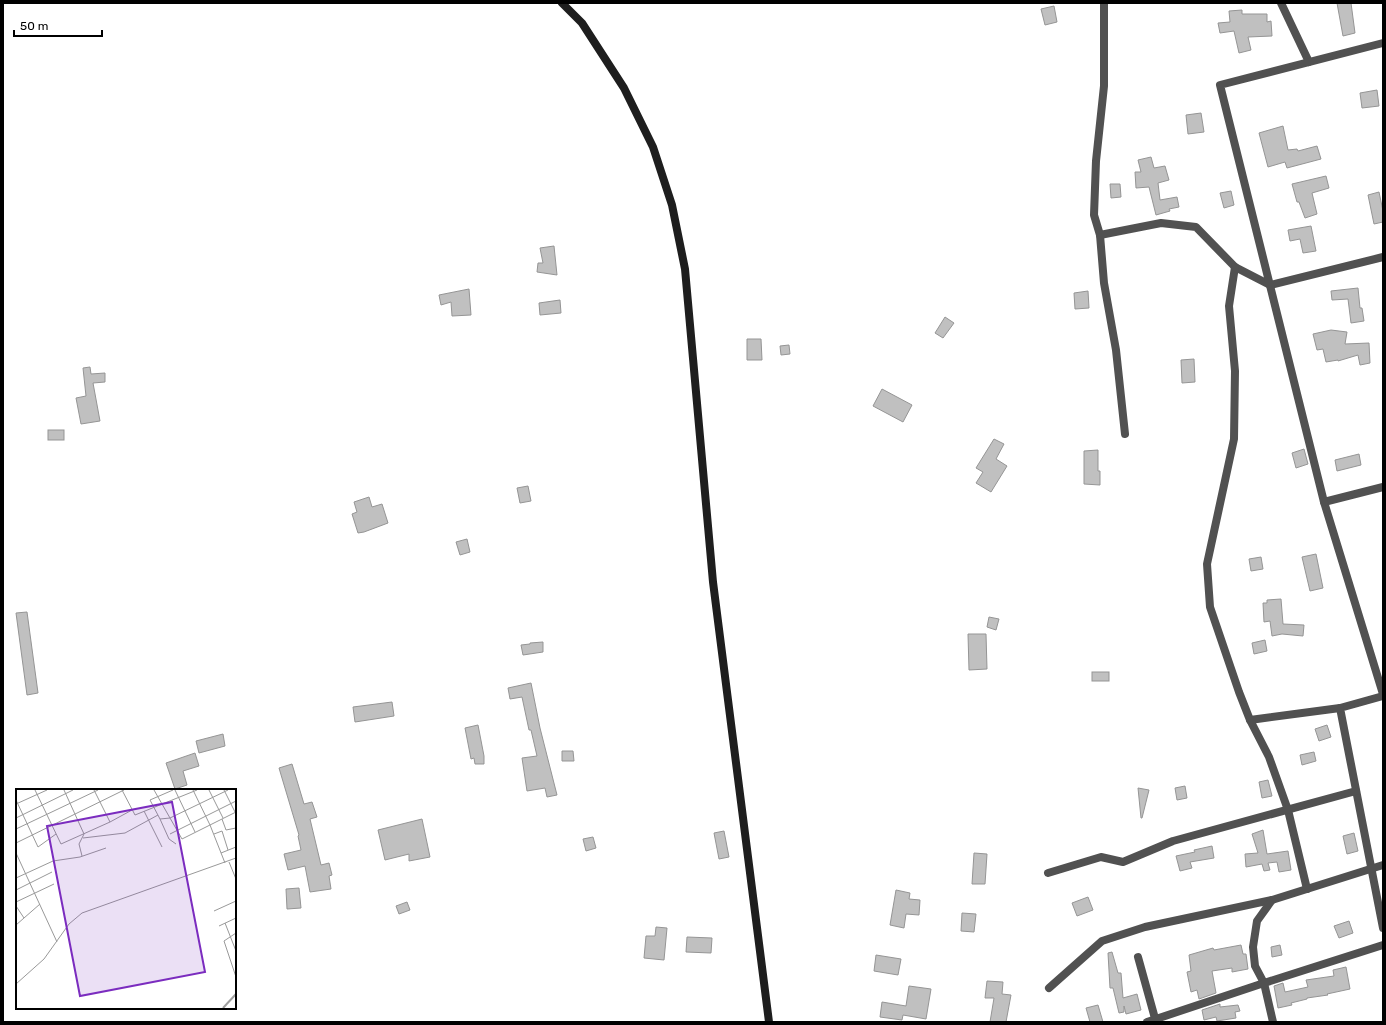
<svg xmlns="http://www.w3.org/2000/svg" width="1386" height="1025" font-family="Rubik,sans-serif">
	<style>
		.building { fill: #c0c0c0; stroke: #959595 }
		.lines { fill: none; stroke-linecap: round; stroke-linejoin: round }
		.minor { stroke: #515151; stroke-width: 8 }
		.secondary { stroke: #1e1e1e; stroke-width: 8 }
		.inset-river { fill: none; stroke: #9f9f9f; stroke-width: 2 }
		.inset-road { fill: none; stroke: #999; stroke-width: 1 }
		.view { fill: #7b2cbf; fill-opacity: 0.15; stroke: #7b2cbf; stroke-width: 2 }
		.inset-edge { fill: none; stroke: #000; stroke-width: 2 }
	</style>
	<rect width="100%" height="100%" fill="#fff"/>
	<g class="building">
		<polygon points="1337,3 1351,3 1355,33 1343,36"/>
		<polygon points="1054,6 1057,22 1045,25 1041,9"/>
		<polygon points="1242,10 1242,14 1267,14 1267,22 1271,21 1272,36 1248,37 1251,50 1239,53 1234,31 1220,33 1218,23 1230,22 1229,11"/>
		<polygon points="1377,90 1379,106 1362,108 1360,93"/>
		<polygon points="1201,113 1204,132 1188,134 1186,115"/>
		<polygon points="1283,126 1288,150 1297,149 1298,151 1317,146 1321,159 1287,168 1285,162 1268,167 1259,133"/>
		<polygon points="1151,157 1154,168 1165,166 1169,180 1158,183 1160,200 1177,197 1179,207 1169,209 1170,211 1156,215 1149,187 1136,188 1135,172 1141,172 1138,160"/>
		<polygon points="1326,176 1329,188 1312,193 1317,214 1305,218 1299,202 1297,202 1292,184"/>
		<polygon points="1110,184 1120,184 1121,197 1111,198"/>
		<polygon points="1231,191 1234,205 1224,208 1220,193"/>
		<polygon points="1379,192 1383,211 1383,222 1374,224 1368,195"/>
		<polygon points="1311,226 1316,251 1303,253 1300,239 1290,241 1288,230"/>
		<polygon points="554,246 557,275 537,272 538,263 543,263 540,248"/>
		<polygon points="1358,288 1360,308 1362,308 1364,321 1351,323 1348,299 1332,300 1331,291"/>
		<polygon points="469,289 471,315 452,316 451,302 441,305 439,295"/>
		<polygon points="1088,291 1089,308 1075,309 1074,293"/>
		<polygon points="560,300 561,313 540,315 539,303"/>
		<polygon points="945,317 954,323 943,338 935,333"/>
		<polygon points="1331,330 1347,332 1345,344 1369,343 1370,363 1360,365 1358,355 1338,361 1338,360 1326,362 1323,349 1317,350 1313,334"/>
		<polygon points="747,339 761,339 762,360 747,360"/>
		<polygon points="789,345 790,354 781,355 780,346"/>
		<polygon points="1194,359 1195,382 1182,383 1181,360"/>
		<polygon points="90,367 91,374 105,373 105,382 93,383 100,421 81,424 76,398 86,396 83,368"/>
		<polygon points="882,389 912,405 903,422 873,406"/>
		<rect x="48" y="430" width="16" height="10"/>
		<polygon points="994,439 1004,444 996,459 1007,466 991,492 976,483 983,472 976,468"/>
		<polygon points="1304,449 1308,464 1296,468 1292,453"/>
		<polygon points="1098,450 1098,471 1100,471 1100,485 1084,484 1084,451"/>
		<polygon points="1359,454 1361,465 1337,471 1335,460"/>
		<polygon points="528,486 531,501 520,503 517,488"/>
		<polygon points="369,497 372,507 382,504 388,523 364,532 358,533 352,514 357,512 354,502"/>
		<polygon points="467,539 470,552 460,555 456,542"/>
		<polygon points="1316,554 1323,588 1310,591 1302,557"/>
		<polygon points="1261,557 1263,569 1251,571 1249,559"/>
		<polygon points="1281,599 1283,624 1304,625 1303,636 1282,634 1272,636 1270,621 1264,622 1263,603 1267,603 1267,600"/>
		<polygon points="27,612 38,693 27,695 16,613"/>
		<polygon points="989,617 999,619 996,630 987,627"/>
		<polygon points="968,634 986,634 987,669 969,670"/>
		<polygon points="1265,640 1267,651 1254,654 1252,643"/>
		<polygon points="543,642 543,652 523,655 521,645 530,644 530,643"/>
		<rect x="1092" y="672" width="17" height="9"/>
		<polygon points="531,683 540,728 557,795 547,797 545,788 527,791 522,758 537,756 531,730 529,730 522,697 510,699 508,688"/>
		<polygon points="392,702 394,716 355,722 353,707"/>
		<polygon points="478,725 484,756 484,764 475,764 474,758 471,759 465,728"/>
		<polygon points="1327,725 1331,737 1319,741 1315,729"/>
		<polygon points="223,734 225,746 199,753 196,741"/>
		<polygon points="562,751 573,751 574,761 562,761"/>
		<polygon points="1314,752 1316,761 1302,765 1300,755"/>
		<polygon points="195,753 199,766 183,771 187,785 175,789 166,763"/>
		<polygon points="292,764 304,804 312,802 317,817 310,819 321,865 329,863 332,875 329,876 331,889 310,892 305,866 288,870 284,854 301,850 298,836 299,835 279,768"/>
		<polygon points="1268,780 1272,796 1262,798 1259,782"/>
		<polygon points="1185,786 1187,798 1177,800 1175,788"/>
		<polygon points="1138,788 1149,790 1142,818 1141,818"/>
		<polygon points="422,819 430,857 409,861 409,854 385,860 378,830"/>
		<polygon points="1263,830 1267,854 1288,851 1291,870 1279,872 1277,862 1268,863 1270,870 1264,871 1262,864 1246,867 1245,854 1258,853 1252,834"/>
		<polygon points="724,831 729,857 719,859 714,833"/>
		<polygon points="1354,833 1358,851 1347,854 1343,836"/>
		<polygon points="593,837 596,848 586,851 583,839"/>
		<polygon points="1212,846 1214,858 1190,862 1192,868 1180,871 1176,856 1195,852 1194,850"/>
		<polygon points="974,853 987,854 985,884 972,884"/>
		<polygon points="299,888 301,908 287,909 286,889"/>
		<polygon points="896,890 910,893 909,899 920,900 919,915 906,914 904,928 890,925"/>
		<polygon points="1088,897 1093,910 1077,916 1072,903"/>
		<polygon points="407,902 410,910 399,914 396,906"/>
		<polygon points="962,913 976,914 974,932 961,931"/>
		<polygon points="1349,921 1353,933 1339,938 1334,926"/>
		<polygon points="656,927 667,928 664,960 644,958 646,936 655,936"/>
		<polygon points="687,937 712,938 711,953 686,952"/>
		<polygon points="1241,945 1243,954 1246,954 1248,969 1232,972 1232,968 1212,971 1216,993 1199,999 1197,990 1191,992 1187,972 1191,971 1189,955 1213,948 1214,950"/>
		<polygon points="1280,945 1282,955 1272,957 1271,947"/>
		<polygon points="1112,952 1118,973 1121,973 1123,998 1137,994 1141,1010 1126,1014 1124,1006 1124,1012 1119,1013 1113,988 1110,988 1108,953"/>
		<polygon points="876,955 901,959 898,975 874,971"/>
		<polygon points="1346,967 1350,989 1327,994 1328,995 1307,998 1307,999 1291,1003 1292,1005 1278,1008 1274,986 1283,983 1285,992 1308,987 1306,980 1334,976 1333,970"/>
		<polygon points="987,981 1003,982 1002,994 1011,995 1006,1022 990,1022 994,998 985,998"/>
		<polygon points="909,986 931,989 926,1019 903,1015 902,1020 880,1017 882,1002 906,1006"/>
		<polygon points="1220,1004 1220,1007 1238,1005 1240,1011 1235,1012 1236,1018 1217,1021 1216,1017 1204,1020 1202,1010"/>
		<polygon points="1098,1005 1103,1022 1090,1022 1086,1008"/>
	</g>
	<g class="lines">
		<g class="minor">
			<polyline points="1104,3 1104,86 1096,161 1094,215 1100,235 1104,283 1116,350 1125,434"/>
			<polyline points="1281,3 1309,62"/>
			<polyline points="1100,235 1161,223 1196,227 1235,267 1270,285 1383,257"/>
			<polyline points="1235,267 1229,306 1235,371 1234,439 1207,564 1210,607 1239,692 1250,720 1269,757 1288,810 1307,889"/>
			<polyline points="1383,487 1324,502 1383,694"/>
			<polyline points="1324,502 1220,85 1383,43"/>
			<polyline points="1383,696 1340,708 1383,928"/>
			<polyline points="1250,720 1340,708"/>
			<polyline points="1048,873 1101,857 1123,862 1173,841 1356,791"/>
			<polyline points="1138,957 1156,1022"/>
			<polyline points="1049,988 1102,941 1145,927 1272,900"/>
			<polyline points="1147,1022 1264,983 1255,966 1253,947 1257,921 1272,900 1383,865"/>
			<polyline points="1273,1022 1264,983 1383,945"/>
		</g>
		<polyline class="secondary" points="562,3 582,23 624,88 653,147 672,205 685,269 713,582 769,1022"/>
	</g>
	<g transform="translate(16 789)">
		<rect width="220" height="220" fill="#fff"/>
		<path class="inset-river" d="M 207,219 L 220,205"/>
		<path class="inset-road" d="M 19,1 L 45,55 L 94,33M 48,1 L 68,45 L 63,55 L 66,67M 78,1 L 94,33 L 116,21M 106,1 L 119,26 L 181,1M 138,1 L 154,29 L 212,1M 157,1 L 134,11 L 144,30 L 154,29 L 166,50 L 194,36 L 177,1M 159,1 L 179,43M 193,1 L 207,29M 208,1 L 219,23M 0,11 L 22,58 L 40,45M 0,15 L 31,1M 128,22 L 146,58M 0,29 L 57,1M 144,30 L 153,50 L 160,55M 206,30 L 210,41 L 220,39M 0,40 L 82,1M 154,45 L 220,12M 198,45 L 206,42 L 212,61M 67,49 L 109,44 L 142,26M 0,54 L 108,1M 0,64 L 41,153M 205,64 L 220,58M 213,73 L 220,90M 209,74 L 194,36 L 220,23M 0,89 L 37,72 L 64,68 L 90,59M 0,101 L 36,83M 0,113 L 38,95M 0,117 L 8,129M 198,122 L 220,112M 209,134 L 220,162M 0,136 L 24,115M 203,137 L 220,129M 220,144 L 208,152 L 220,188M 0,195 L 28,170 L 53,135 L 66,124 L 220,69"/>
		<path class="view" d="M 156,13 L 189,183 L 64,207 L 31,37 Z"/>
		<rect width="220" height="220" class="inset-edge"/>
	</g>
	<rect width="1386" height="1025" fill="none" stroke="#000000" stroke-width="8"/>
	<path d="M14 30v6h88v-6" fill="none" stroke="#000000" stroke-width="2"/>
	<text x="20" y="30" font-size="12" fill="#000000" stroke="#ffffff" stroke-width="3" paint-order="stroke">50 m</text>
</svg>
